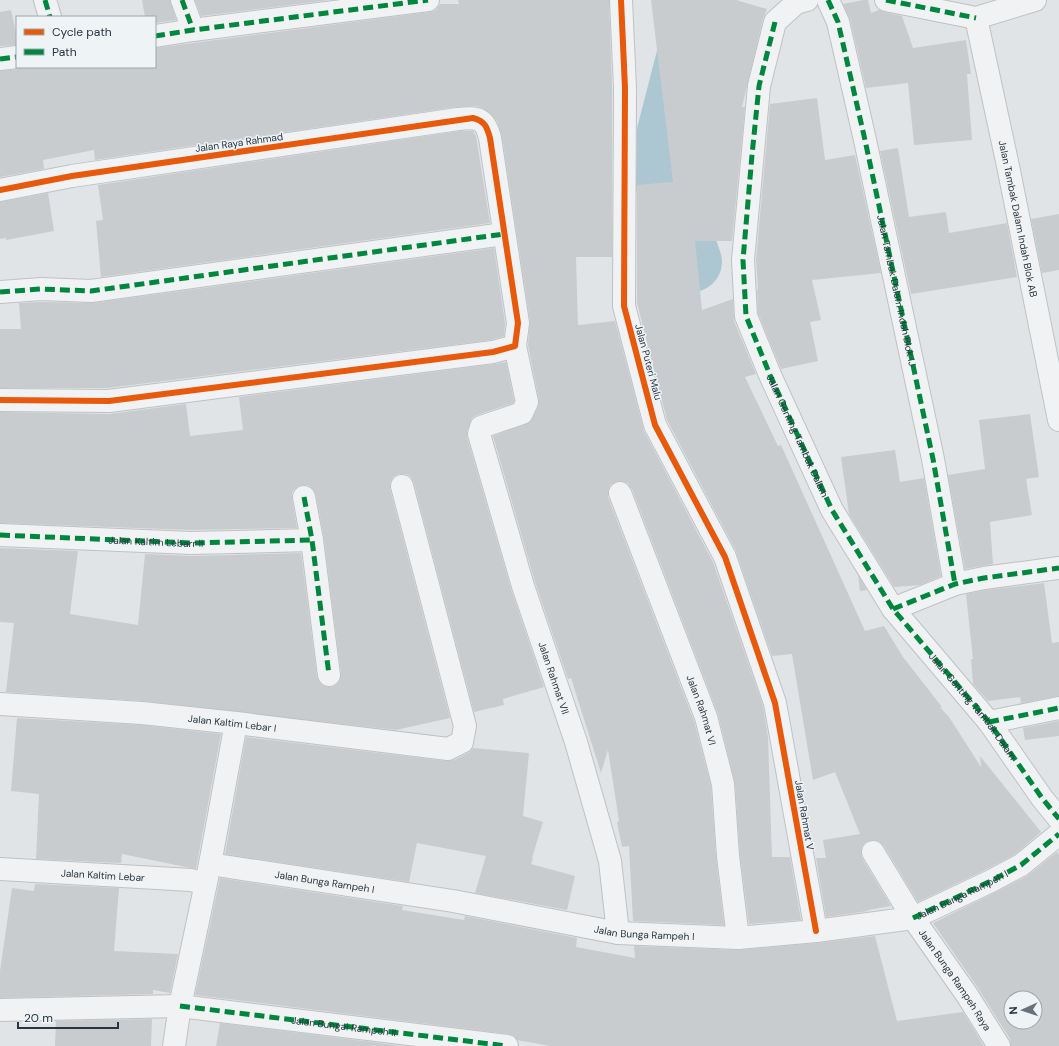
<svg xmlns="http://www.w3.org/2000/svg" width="1059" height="1046" font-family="'DM Sans',sans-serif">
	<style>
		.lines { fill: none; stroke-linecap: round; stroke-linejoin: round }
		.river { stroke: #adc7d2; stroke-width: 60 }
		.building { fill: #c9ccce; fill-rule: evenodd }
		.minor-casing { stroke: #bfc2c4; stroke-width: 24 }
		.minor { stroke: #f0f2f3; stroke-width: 22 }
		.quiet { stroke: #00873e; stroke-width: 5; stroke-dasharray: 10 5; stroke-linecap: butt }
		.cycleway-casing { stroke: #eef3f6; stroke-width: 8 }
		.cycleway { stroke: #e8590c; stroke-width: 6 }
		.labels { text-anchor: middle; stroke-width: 3; stroke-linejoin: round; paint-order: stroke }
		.street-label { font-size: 10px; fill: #273540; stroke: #eef3f6 }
	</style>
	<rect width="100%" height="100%" fill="#e1e4e6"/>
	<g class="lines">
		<polyline class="river" points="692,262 666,185 667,132 701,0"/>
	</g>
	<g class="building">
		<polygon points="142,0 170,0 176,20 155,23 155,17 145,17"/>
		<polygon points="195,0 329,0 201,16"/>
		<polygon points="458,0 609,0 612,88 612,257 576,257 578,325 615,321 644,431 713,562 763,706 768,737 772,857 790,857 801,920 749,924 740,855 735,783 718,714 632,489 628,483 622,481 615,482 610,485 608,491 608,497 694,721 711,786 716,857 724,925 633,921 629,846 622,847 617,822 619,821 608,750 601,773 571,678 568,679 535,582 493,436 530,422 538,407 539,400 528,345 530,321 502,136 497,121 490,113 484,109 477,106 456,107 95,160 94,150 43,160 44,169 0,177 0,71 18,69 24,67 155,67 155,48 430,12 436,10 440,4 459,4"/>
		<polygon points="651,0 736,0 767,9 763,19 742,107 745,107 732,241 695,241 702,310 733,299 734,321 756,374 745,377 778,446 781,445 865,631 884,626 903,657 942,707 940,707 949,717 981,767 980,756 1041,832 1014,855 985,870 918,902 884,846 879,841 872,840 866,842 862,846 861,853 862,858 891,906 868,910 868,911 826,917 816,858 826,858 823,840 860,834 835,772 813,780 792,654 772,656 736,551 667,420 637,303 637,185 673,182"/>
		<polygon points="863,0 868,0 871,13 879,10 884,12 902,16 913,48 966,40 971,74 967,74 972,140 914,145 908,83 866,88 850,19 843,4"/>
		<polygon points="11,10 17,37 17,45 0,46 0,12"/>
		<polygon points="817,98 825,160 855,155 881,273 812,280 821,320 810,322 818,361 781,369 758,313 757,290 758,289 756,260 770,104"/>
		<polygon points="459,131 473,131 476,136 490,223 101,277 96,221 103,220 98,185"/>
		<polygon points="898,148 909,217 946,212 949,233 1007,223 1017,277 911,294 880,151"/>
		<polygon points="48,193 54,231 6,240 6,238 0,239 0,202"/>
		<polygon points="1059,214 1059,270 1042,273 1031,219"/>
		<polygon points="494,248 505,323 504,336 491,340 108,388 0,388 0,329 21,329 19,303 41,302 93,303"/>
		<polygon points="506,362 514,401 513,403 477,415 472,418 467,431 467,437 511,589 544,687 503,699 504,705 474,712 414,483 411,477 406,474 399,474 393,477 390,483 390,489 450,718 396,730 143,701 6,692 14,623 0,622 0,548 78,551 70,614 138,625 145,554 191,556 301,553 317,677 319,682 324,686 331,687 336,685 340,680 341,673 324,538 316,495 313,489 308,485 301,485 296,488 292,492 292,499 297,528 191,530 0,523 0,412 109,414 186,404 190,436 243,430 239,397 495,364"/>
		<polygon points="1030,414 1039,477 1026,479 1032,515 990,522 993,564 965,569 948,475 985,469 979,420"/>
		<polygon points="895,450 900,482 924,478 941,576 920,585 894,587 849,514 841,457"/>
		<polygon points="858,575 867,590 860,591"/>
		<polygon points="1044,583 1052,643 1059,642 1059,696 1021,703 1020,697 988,701 973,684 971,659 973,659 966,594 986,590"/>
		<polygon points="17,718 141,725 221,734 196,869 122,854 121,863 36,859 39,794 11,791"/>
		<polygon points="1059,721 1059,736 1025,740 1023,728"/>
		<polygon points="246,737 446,761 454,760 468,753 473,748 529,753 523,816 543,822 532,858 533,858 531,864 575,876 567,910 475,893 486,856 417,843 409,882 225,854"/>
		<path d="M 1057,852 L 1059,855 L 1059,1046 L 1011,1046 L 1010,1039 L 978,988 L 933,923 L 996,892 L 1027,876 ZM 1011,998 L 1035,998 L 1035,1022 L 1011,1022 Z"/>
		<polygon points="220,878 403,906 402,910 464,920 465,916 577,938 576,947 635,958 634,946 739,950 817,943 875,936 897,1021 963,1012 984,1046 550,1046 517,1040 514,1036 509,1034 195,995"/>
		<polygon points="35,884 119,888 114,951 178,954 170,993 153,990 153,994 0,998 0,971 12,888 34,891"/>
		<polygon points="152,1019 151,1046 55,1046 56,1021"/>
		<polygon points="220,1023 404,1046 216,1046"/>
	</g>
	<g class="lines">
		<g class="minor-casing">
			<g id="minor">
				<polyline points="45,0 50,17"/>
				<polyline points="182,0 193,30"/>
				<polyline points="621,0 625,88 624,306 655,425 725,557 775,703 816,931"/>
				<path id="s1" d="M 807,0 L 796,3 L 775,22 L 759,86 L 743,260 L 746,316 L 770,375 L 832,510 L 893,609 L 989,722 L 1042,798 L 1059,819"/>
				<polyline points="828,0 838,22 865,140 933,459 955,584"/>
				<polyline points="886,0 976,18 1035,0"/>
				<path id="s2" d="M 976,18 L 1008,166 L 1059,420"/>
				<polyline points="155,36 193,30 428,0"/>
				<polyline points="0,59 17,57"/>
				<path id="s3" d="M 0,190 L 72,176 L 458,119 C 478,117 485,118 490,138 L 518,323 L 515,346 L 527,402 L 522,413 L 481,427 L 479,434 L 523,586 L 576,742 L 610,861 L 618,933"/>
				<polyline points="0,292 41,289 91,291 504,234"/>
				<polyline points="0,400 109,401 493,352 515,346"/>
				<path id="s4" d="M 620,493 L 706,717 L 723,784 L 728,856 L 738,938"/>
				<polyline points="304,497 312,540 329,675"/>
				<polyline points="0,535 191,543 312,540"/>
				<polyline points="893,609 955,584 984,578 1059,568"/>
				<path id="s5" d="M 0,704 L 142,713 L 236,723 L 448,749 L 462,742 L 465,726 L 402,486"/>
				<polyline points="989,722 1059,708"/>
				<path id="s6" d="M 873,852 L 913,918 L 967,995 L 999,1046"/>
				<path id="s7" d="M 210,864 L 453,901 L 618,933 L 738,938 L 816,931 L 913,918 L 991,881 L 1021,865 L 1059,834"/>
				<path id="s8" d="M 0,869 L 191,880 L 205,884"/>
				<path id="s9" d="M 0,1010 L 180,1006 L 507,1046"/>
				<polyline points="174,1046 180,1006 210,864 236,723"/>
			</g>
		</g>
		<use href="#minor" class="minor"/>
		<g class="quiet">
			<polyline points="45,0 50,17"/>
			<polyline points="182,0 193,30"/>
			<path id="s10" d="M 828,0 L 838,22 L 865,140 L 933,459 L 955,584"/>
			<polyline points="886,0 976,18"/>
			<polyline points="775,22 759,86 752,155 743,260 746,316 770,375 832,510 893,609 989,722 1042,798 1059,819"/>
			<polyline points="155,36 193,30 428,0"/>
			<polyline points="0,59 17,57"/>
			<polyline points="0,292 41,289 91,291 504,234"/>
			<polyline points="304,497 312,540 329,675"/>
			<path id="s11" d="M 0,535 L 191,543 L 312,540"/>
			<polyline points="893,609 955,584 984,578 1059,568"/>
			<polyline points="989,722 1059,708"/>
			<path id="s12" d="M 913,918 L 991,881 L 1021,865 L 1059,834"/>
			<polyline points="180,1006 507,1046"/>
		</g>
		<g class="cycleway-casing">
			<g id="cycleway">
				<polyline points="621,0 625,88 624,306 655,425 725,557 775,703 816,931"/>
				<path d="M 0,190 L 72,176 L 473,118 C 485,121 487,127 490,138 L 518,323 L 515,346 L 493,352 L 109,401 L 0,400"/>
			</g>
		</g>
		<use href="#cycleway" class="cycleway"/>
	</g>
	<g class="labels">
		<g class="street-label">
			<text transform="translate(239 142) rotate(-8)" y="4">Jalan Raya Rahmad</text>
			<text dy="4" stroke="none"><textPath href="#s2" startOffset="205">Jalan Tambak Dalam Indah Blok AB</textPath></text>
			<text dy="4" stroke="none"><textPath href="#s10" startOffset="299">Jalan Tambak Dalam Indah Blok IJ</textPath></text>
			<text transform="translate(649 362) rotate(75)" y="4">Jalan Puteri Malu</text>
			<text dy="4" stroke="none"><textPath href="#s1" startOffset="467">Jalan Genting Tambak Dalam</textPath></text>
			<text dy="4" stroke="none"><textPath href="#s11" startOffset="156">Jalan Kaltim Lebarr II</textPath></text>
			<text dy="4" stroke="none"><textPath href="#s3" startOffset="1092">Jalan Rahmat VII</textPath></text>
			<text dy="4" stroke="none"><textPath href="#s1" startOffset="791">Jalan Genting Tambak Dalam</textPath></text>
			<text dy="4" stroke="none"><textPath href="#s4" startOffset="232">Jalan Rahmat VI</textPath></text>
			<text dy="4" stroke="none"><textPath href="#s5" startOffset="233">Jalan Kaltim Lebar I</textPath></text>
			<text transform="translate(805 815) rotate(80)" y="4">Jalan Rahmat V</text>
			<text dy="4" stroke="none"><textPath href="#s8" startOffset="103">Jalan Kaltim Lebar</textPath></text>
			<text dy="4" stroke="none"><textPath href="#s7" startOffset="116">Jalan Bunga Rampeh I</textPath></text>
			<text dy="4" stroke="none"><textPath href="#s12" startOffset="54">Jalan Bunga Rampeh I</textPath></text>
			<text dy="4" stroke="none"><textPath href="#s7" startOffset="440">Jalan Bunga Rampeh I</textPath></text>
			<text dy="4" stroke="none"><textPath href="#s6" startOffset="152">Jalan Bunga Rampeh Raya</textPath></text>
			<text dy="4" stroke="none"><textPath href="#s9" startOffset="345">Jalan Bungai Rampeh II</textPath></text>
		</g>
	</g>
	<rect x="16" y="16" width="140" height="52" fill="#eef3f6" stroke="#9ea7ad"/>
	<rect x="24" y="29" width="20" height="6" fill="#e8590c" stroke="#9ea7ad"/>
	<text x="52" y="36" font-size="12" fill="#273540">Cycle path</text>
	<rect x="24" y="49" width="20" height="6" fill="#00873e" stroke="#9ea7ad"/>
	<text x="52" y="56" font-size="12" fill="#273540">Path</text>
	<g transform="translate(1023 1010) rotate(267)"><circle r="19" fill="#eef3f6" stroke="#9ea7ad"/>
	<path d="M0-3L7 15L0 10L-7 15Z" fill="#68727a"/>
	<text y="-6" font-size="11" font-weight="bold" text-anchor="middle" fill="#273540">N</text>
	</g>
	<path d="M18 1022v6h100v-6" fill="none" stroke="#273540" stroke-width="2"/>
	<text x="24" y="1022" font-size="12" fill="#273540" stroke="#eef3f6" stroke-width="3" paint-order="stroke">20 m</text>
</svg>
